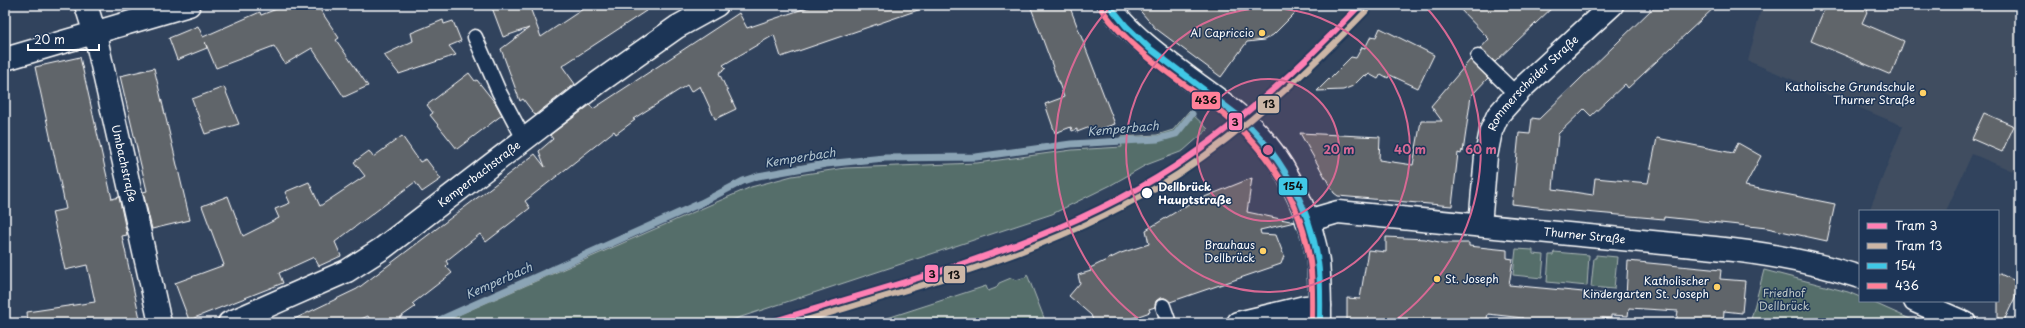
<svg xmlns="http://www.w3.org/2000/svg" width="2025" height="328" font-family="'Playpen Sans',sans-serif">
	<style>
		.built { fill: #3f4d61 }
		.green { fill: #546e6b; stroke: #aab6b5 }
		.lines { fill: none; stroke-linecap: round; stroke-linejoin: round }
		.stream { stroke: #8ba4b5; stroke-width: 7 }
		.building { fill: #61656b; stroke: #fff }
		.service-casing { stroke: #fff; stroke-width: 17 }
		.minor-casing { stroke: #fff; stroke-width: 25 }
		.tertiary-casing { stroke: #fff; stroke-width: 25 }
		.service { stroke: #1d3557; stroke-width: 14 }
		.minor { stroke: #1d3557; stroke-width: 22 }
		.tertiary { stroke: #1d3557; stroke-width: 22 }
		.bus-1-casing { stroke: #1d3557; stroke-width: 9 }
		.bus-2-casing { stroke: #1d3557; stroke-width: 9 }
		.bus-1 { stroke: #40c8e6; stroke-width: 6 }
		.bus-2 { stroke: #ff8098; stroke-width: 6 }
		.tram-1-casing { stroke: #1d3557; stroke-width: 9 }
		.tram-2-casing { stroke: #1d3557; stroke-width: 9 }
		.tram-1 { stroke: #ff80b4; stroke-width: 6 }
		.tram-2 { stroke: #ccb6a6; stroke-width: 6 }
		.ring { fill: none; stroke: #d76994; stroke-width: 2 }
		.poi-dot { fill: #ffd166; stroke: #1d3557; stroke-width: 1.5 }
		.stop-dot { fill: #fff; stroke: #1d3557; stroke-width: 1.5 }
		.labels { text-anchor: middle; stroke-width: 3; stroke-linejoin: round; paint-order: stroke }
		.poi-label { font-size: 11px; fill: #fff; stroke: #1d3557; text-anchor: end }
		.street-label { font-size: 11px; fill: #fff; stroke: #1d3557 }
		.stop-label { font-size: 11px; font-weight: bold; fill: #fff; stroke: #1d3557; text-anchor: start }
		.park-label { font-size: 11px; fill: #bbc5c4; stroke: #1d3557 }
		.water-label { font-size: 12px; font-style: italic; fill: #b1c3cd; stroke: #1d3557 }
		.centre { fill: #d76994; stroke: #1d3557; stroke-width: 2 }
		.ring-label { font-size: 12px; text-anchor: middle; font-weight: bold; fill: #d76994; stroke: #1d3557; stroke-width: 3; stroke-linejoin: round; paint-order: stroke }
		.line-badge { stroke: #1d3557; stroke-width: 1.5 }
		.pale-badge-label { font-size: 11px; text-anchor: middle; font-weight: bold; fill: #111 }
	</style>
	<rect width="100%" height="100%" fill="#31435d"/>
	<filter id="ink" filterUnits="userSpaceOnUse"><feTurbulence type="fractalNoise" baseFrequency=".025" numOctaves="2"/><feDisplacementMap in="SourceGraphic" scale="8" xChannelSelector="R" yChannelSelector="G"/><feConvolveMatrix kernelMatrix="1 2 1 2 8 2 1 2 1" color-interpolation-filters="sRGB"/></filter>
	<g filter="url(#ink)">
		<polygon class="built" points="1762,5 2020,5 2020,174 1972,154 1946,211 1869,211 1903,126 1748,61"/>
		<g class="green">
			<polygon points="1189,111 1208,129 1183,151 1146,165 1111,185 1052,214 723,323 440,323 751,187 792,176 845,168 977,163 1072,150 1122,147 1120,137 1157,135 1173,130"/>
			<polygon points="1516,249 1533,250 1533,254 1544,255 1542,278 1513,275"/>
			<polygon points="1554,252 1589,255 1587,286 1547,282 1549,255 1553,255"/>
			<polygon points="1596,255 1617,257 1614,289 1591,287 1594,258 1596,258"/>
			<polygon points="1764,270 1848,292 1860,297 1860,301 1870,301 1919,323 1750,323"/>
			<polygon points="1027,274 1046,323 872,323 986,286 988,291 996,288 999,283 1011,278 1016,280 1026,277"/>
		</g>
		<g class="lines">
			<polyline class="stream" points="433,323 701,203 743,181 758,176 826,164 884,158 976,157 1071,144 1158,139 1176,134 1192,114"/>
		</g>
		<g class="building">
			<polygon points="287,5 317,5 339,38 336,40 368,86 344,97 312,48 285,64 274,46 216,68 205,42 207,48 177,60 169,38 198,26 203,37 260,12 261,15"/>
			<polygon points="491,5 529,5 541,37 589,5 655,5 562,66 575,84 535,115 523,99 520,101 501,49 529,28 503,37"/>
			<polygon points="815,5 924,5 924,8 781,57 774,35 723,65 726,68 719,73 736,109 715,119 700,86 691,92 687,85 633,119 635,120 616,134 614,131 566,169 525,201 530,208 486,242 480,234 446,261 448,264 446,266 452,273 412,304 415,307 392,323 372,323 368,316 352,323 286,323 357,289 535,154 545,167 539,151 553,139 550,135 590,105 593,109 739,13 747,28"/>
			<polygon points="1030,5 1069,5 1115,124 1097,130 1090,127 1077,132 1077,129 1072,131 1071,127 1055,133 1045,104 1064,97"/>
			<polygon points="1135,5 1303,5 1273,35 1264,40 1247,42 1221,77 1155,28"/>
			<polygon points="1456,5 1555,5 1495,62 1480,49 1489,39"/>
			<polygon points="1656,5 1717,5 1628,88 1625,84 1591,116 1584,109 1558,134 1553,189 1593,195 1595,178 1648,183 1657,138 1733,153 1738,143 1761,156 1745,186 1835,204 1827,241 1767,228 1664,217 1664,219 1562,210 1512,204 1519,133 1530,134 1532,118 1539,119"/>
			<polygon points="1826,5 1870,5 1862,23 1904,41 1891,75 1811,41"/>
			<polygon points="443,20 444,24 453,21 461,41 449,46 456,55 399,74 384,55 413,41 411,33"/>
			<polygon points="1380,28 1434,55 1418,88 1390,75 1388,78 1381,74 1378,79 1369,74 1367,76 1364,75 1353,86 1343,90 1317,91 1351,57 1356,58 1362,47 1365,48 1371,36 1376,37"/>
			<polygon points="80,57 112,199 119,197 127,235 122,236 141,323 28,323 27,312 95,302 87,265 65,270 52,212 66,209 35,67"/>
			<polygon points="1470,60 1488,78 1471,96 1463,152 1462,150 1461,154 1458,153 1452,206 1338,196 1334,193 1300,133 1380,137 1379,160 1413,165 1421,121 1442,121 1431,106"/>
			<polygon points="154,68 190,220 152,229 143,192 147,191 120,76"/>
			<polygon points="469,73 475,81 477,80 496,104 502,115 457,149 430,115 433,113 427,105"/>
			<polygon points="224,87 239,124 205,134 192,99"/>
			<polygon points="1984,113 2014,126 2002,152 1972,139"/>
			<polygon points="402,136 420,162 426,159 441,179 422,192 415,182 335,242 341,256 319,266 314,257 279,273 283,283 189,320 175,283 224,265 202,206 228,196 243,236 279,218 275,209 290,203 285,192 309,182 320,206 365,176 354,162 369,151 373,157"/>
			<polygon points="1252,178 1247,212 1295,222 1260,230 1261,234 1276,235 1284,256 1281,264 1170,302 1165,298 1160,298 1156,301 1155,307 1149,309 1150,312 1119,323 1094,323 1091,315 1069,296 1080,283 1078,275 1091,271 1090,268 1121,253 1149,244 1146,230 1192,202"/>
			<polygon points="1386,237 1425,239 1444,243 1469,243 1469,246 1507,250 1507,258 1513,259 1509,285 1626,296 1628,261 1721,270 1720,279 1745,281 1742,313 1724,311 1723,323 1676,323 1678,311 1629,308 1628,316 1611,315 1611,319 1602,318 1601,323 1523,323 1523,318 1488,314 1486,323 1347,323 1347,298 1360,299 1368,250 1386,252"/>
			<polygon points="1998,273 2020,283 2020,287 2003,323 1998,323"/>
		</g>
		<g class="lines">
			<g class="service-casing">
				<g id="service">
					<polyline points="475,37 499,92 524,139"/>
					<polyline points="1478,57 1516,94"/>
					<polyline points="1163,306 1169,323"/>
				</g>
			</g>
			<g class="minor-casing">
				<g id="minor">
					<path id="s1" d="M 86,5 L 95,34 L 160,323"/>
					<polyline points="5,59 189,5"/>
					<path id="s2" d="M 1307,221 L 1338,212 L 1715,248 C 1765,253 1813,262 1860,277"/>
					<path id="s3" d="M 1480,225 L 1486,156 L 1491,131 L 1498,115 L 1522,88 L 1612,5"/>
					<polyline points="1915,301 1965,323"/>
					<path id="s4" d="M 229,323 L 347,271 L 383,248 L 599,82 L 677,27 L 717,5"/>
					<polyline points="1238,323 1305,307 1320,306"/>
				</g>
			</g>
			<g class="tertiary-casing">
				<path id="tertiary" d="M 1109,5 C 1126,33 1170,64 1197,84 C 1221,101 1246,119 1264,141 C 1290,172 1313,222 1318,262 C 1320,282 1320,303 1320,323"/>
			</g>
			<use href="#service" class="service"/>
			<use href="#minor" class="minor"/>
			<use href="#tertiary" class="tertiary"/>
			<g class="bus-1-casing">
				<path id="bus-1" d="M 1109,5 L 1126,26 L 1149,48 L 1241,118 C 1281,155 1310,207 1318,262 C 1321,282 1320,303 1320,323"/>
			</g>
			<g class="bus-2-casing">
				<path id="bus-2" d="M 1102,10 C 1129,47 1168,73 1204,99 C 1260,139 1300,193 1310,262 C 1313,282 1312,303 1312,323"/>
			</g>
			<use href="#bus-1" class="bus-1"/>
			<use href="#bus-2" class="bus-2"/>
			<g class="tram-1-casing">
				<path id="tram-1" d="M 768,323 C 905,281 1052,246 1174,167 C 1243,121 1303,65 1360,5"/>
			</g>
			<g class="tram-2-casing">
				<path id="tram-2" d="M 796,323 C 925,284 1063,249 1178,174 C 1248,128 1308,71 1366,11"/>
			</g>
			<use href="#tram-1" class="tram-1"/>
			<use href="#tram-2" class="tram-2"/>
		</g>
	</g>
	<circle cx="1268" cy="150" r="71" fill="#d76994" fill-opacity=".12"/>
	<g class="ring">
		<circle cx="1268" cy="150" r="71"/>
		<circle cx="1268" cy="150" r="142"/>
		<path d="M1143 322A213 213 0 0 1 1111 6M1425 6A213 213 0 0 1 1393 322"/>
	</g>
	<g class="poi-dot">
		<circle cx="1262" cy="33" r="4"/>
		<circle cx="1923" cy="93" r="4"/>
		<circle cx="1263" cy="251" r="4"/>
		<circle cx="1437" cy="279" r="4"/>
		<circle cx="1717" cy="287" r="4"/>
	</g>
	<circle class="stop-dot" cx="1147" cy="193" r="6"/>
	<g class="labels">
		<g class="poi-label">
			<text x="1254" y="37">Al Capriccio</text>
			<text x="1915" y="91">Katholische Grundschule<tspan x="1915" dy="13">Thurner Straße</tspan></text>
			<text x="1255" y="249">Brauhaus<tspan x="1255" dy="13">Dellbrück</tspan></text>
			<text x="1445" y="283" text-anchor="start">St. Joseph</text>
			<text x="1709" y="285">Katholischer<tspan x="1709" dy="13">Kindergarten St. Joseph</tspan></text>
		</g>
		<g class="street-label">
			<text dy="4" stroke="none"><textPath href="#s3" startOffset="159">Rommerscheider Straße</textPath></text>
			<text dy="4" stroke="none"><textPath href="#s1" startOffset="163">Umbachstraße</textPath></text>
			<text dy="4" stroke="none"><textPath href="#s4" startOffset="293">Kemperbachstraße</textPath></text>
			<text dy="4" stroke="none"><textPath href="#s2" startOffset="280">Thurner Straße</textPath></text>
		</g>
		<g class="stop-label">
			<text x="1158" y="191">Dellbrück<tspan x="1158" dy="13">Hauptstraße</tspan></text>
		</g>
		<g class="park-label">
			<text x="1784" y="297">Friedhof<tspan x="1784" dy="13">Dellbrück</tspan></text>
		</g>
		<g class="water-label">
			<text transform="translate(1123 129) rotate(-5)" y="4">Kemperbach</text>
			<text transform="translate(800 158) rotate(-9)" y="4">Kemperbach</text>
			<text transform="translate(499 281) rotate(-24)" y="4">Kemperbach</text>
		</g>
	</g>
	<circle cx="1268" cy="150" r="6" class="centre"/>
	<g class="ring-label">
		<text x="1339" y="154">20 m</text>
		<text x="1410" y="154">40 m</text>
		<text x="1481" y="154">60 m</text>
	</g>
	<g class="line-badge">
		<rect x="1191" y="91" width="30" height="19" rx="4" fill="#ff8098"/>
		<rect x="1257" y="95" width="23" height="19" rx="4" fill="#ccb6a6"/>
		<rect x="1228" y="112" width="15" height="19" rx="4" fill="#ff80b4"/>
		<rect x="1278" y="177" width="30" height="19" rx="4" fill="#40c8e6"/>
		<rect x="924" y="264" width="15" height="19" rx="4" fill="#ff80b4"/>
		<rect x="943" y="265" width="23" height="19" rx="4" fill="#ccb6a6"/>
	</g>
	<g class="pale-badge-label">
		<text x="1206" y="104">436</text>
		<text x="1269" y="108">13</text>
		<text x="1235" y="126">3</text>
		<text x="1293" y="190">154</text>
		<text x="932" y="278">3</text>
		<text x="954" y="279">13</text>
	</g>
	<rect width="2025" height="328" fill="none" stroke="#1d3557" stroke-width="20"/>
	<rect x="10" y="10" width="2005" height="308" fill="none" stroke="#fff" stroke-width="1.5" filter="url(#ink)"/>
	<rect x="1859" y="210" width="140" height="92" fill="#1d3557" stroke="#77869a"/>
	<rect x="1867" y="223" width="20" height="6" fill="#ff80b4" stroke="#77869a"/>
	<text x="1895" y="230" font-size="12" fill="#ffffff">Tram 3</text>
	<rect x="1867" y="243" width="20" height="6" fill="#ccb6a6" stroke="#77869a"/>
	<text x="1895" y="250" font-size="12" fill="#ffffff">Tram 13</text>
	<rect x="1867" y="263" width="20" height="6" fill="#40c8e6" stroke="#77869a"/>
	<text x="1895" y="270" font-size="12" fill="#ffffff">154</text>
	<rect x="1867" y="283" width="20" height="6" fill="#ff8098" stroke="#77869a"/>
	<text x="1895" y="290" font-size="12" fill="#ffffff">436</text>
	<path d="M28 44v6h71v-6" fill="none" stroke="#ffffff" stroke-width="2"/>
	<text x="34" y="44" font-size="12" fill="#ffffff" stroke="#1d3557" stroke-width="3" paint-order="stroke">20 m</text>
</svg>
